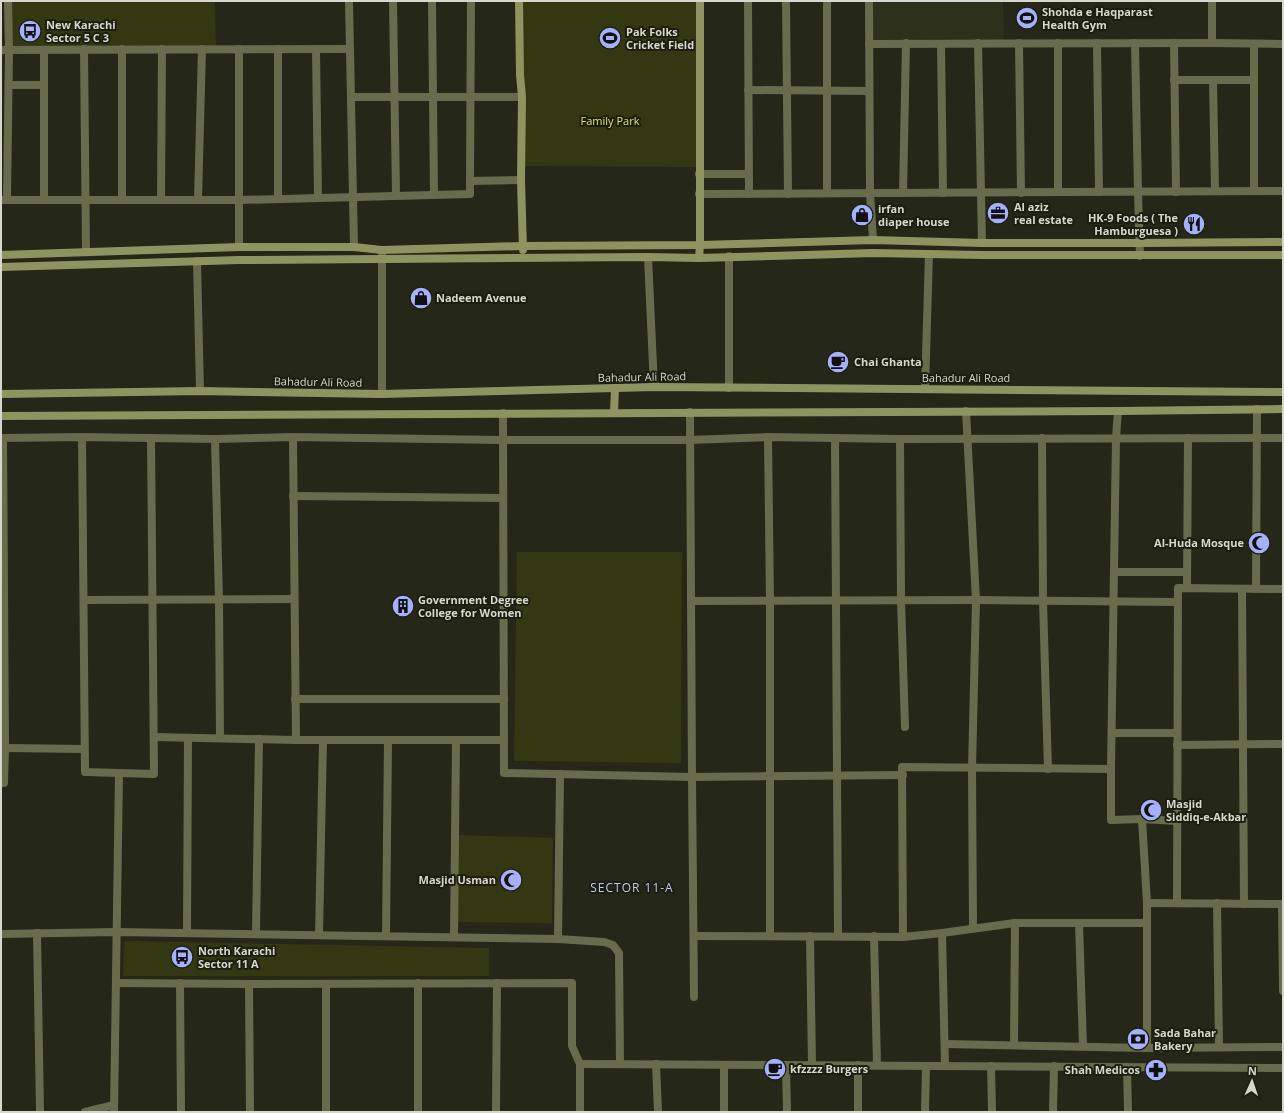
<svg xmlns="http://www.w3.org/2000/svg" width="1284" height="1113" font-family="'Open Sans',sans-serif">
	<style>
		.built { fill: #2d301a }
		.green { fill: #343812 }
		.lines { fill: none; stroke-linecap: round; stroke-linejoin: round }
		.street { stroke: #686c4c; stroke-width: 8 }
		.secondary { stroke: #8d9460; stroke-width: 8 }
		.labels { text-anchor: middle; stroke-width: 4; stroke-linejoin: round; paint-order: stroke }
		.poi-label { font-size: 11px; font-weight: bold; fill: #d6d8ce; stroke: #1c1e0f; text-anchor: start }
		.park-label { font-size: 11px; fill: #d6e374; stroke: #1c1e0f }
		.street-label { font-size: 11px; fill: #d6d8ce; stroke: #1c1e0f }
		.neighbourhood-label { font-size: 12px; letter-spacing: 1px; fill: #c1c8f3; stroke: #1c1e0f }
	</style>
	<rect width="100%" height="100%" fill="#252718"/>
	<polygon class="built" points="869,1 1003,1 1004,43 869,44"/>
	<g class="green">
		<polygon points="9,1 215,1 216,49 9,50"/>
		<polygon points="519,1 700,1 699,167 521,166"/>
		<polygon points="517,552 682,552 681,763 514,761"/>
		<polygon points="458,835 553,838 552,923 458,922"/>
		<polygon points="124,941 489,948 489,976 123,976"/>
	</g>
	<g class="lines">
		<g class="street">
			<polyline points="349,1 354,247"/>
			<polyline points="393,1 396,195"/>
			<polyline points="432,1 434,195"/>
			<polyline points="748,1 749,194"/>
			<polyline points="786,1 788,194"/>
			<polyline points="827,1 827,193"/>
			<polyline points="869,1 870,193 873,240"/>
			<polyline points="978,43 982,243"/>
			<polyline points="1019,43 1021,193"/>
			<polyline points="1097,43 1099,192"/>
			<polyline points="1135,43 1138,192 1140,256"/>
			<polyline points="1174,43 1176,192"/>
			<polyline points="1212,43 1212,1"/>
			<polyline points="869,44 1212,43 1283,44"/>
			<polyline points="941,44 943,193"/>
			<polyline points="1254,44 1254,191"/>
			<polyline points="84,49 86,252"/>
			<polyline points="239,49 239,247"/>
			<polyline points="278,49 278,198"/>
			<polyline points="316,49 318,197"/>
			<polyline points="1,50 350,49"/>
			<polyline points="1174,80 1254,80"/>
			<polyline points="1213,80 1215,191"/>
			<polyline points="9,85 44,85"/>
			<polyline points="748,90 869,91"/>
			<polyline points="351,97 522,97"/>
			<polyline points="699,174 748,174"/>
			<polyline points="470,181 471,1"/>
			<polyline points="1058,192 1058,43"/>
			<polyline points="903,193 906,43"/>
			<polyline points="699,194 1283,191"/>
			<polyline points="1,200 240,200 470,194 470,181 521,180"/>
			<polyline points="7,200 9,50 8,1"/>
			<polyline points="44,200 44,50"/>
			<polyline points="122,200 122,49"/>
			<polyline points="161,200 162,49"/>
			<polyline points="198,200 202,49"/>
			<polyline points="382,253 382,394"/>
			<polyline points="648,257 654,387"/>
			<polyline points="197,261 200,391"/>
			<polyline points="729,388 729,256"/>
			<polyline points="925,389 929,254"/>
			<polyline points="966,411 976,600 972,768 973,928"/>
			<polyline points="690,412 692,777 694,997"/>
			<polyline points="503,413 504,773 692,777 903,775"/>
			<polyline points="82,437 85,772 154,774 151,438"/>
			<polyline points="293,437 296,740"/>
			<polyline points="768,437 770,601 770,936"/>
			<polyline points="1,438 82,437 215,439 293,437 503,440 690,440 768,437 900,439 1283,438"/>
			<polyline points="835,438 838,936"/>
			<polyline points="1042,438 1043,601 1048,769"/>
			<polyline points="215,439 219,599 220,738"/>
			<polyline points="900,439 901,600 905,727"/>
			<polyline points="293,496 503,498"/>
			<polyline points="1115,572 1187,572"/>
			<polyline points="1187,588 1188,438"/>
			<polyline points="1242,589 1244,904"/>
			<polyline points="1256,589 1257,409"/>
			<polyline points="84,600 294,599"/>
			<polyline points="691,601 976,600 1177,602"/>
			<polyline points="295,699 504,699"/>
			<polyline points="1112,733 1177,733"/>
			<polyline points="154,737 296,740 504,740"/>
			<polyline points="1177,745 1283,744"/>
			<polyline points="5,748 84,749"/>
			<polyline points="1111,769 1116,438 1118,411"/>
			<polyline points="1,783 4,783 5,748 3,438"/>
			<polyline points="1142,819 1147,903 1147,1048"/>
			<polyline points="1147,903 1283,904"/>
			<polyline points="1177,903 1178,588 1283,589"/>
			<polyline points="1217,903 1219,1047"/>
			<polyline points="1282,904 1283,991"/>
			<polyline points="1079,923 1083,1046"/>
			<polyline points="37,933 40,1112"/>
			<polyline points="187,933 188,738"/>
			<polyline points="942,933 945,1066"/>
			<polyline points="1,934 116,932 558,939 604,942 613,945 619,953 620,1064"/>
			<polyline points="256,934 259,739"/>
			<polyline points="319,935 323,740"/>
			<polyline points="386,936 388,741"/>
			<polyline points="694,936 903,937 942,933 1015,923 1147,923"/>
			<polyline points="810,936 812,1065"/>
			<polyline points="874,936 877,1065"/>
			<polyline points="454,937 456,740"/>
			<polyline points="903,937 902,767 1111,769 1111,820 1142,819 1177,821"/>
			<polyline points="558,939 560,774"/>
			<polyline points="116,983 249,984 572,983 572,1046 580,1064 580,1112"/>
			<polyline points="180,983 181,1112"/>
			<polyline points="418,983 418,1112"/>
			<polyline points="249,984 250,1112"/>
			<polyline points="326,984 326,1112"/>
			<polyline points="945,1044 1147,1048 1283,1047"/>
			<polyline points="1014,1045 1015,923"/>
			<polyline points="580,1064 1283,1068"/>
			<polyline points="656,1064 658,1112"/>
			<polyline points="786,1065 787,1112"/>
			<polyline points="991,1066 992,1112"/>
			<polyline points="1127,1067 1128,1112"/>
			<polyline points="85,1112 114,1105"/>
			<polyline points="114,1112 119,774"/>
			<polyline points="496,1112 497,983"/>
			<polyline points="724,1112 724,1065"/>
			<polyline points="858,1112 858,1065"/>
			<polyline points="925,1112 926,1066"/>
			<polyline points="1053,1112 1054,1066"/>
		</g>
		<g class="secondary">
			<polyline points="519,1 520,75 522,97 521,180 523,250"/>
			<polyline points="1,255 239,247 354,247 382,250 522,246 700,245 873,240 982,243 1140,243 1283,242"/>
			<polyline points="699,258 700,245 700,1"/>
			<polyline points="1,267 240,260 648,257 699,258 873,253 982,255 1283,255"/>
			<polyline points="1,394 200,391 382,394 654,387 1283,392"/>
			<polyline points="614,412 615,388"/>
			<polyline points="1,416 1118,411 1283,409"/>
		</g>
	</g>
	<defs>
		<g id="stadium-disc" transform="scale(1.15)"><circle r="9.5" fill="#a6b1fc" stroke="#1c1e0f"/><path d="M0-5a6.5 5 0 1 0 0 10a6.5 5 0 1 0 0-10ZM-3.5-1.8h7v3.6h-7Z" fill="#111"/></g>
		<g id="bus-disc" transform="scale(1.15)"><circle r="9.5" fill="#a6b1fc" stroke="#1c1e0f"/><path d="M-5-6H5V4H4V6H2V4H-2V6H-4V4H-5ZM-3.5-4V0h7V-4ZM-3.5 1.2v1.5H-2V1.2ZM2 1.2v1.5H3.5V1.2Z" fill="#111"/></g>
		<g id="office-disc" transform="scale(1.15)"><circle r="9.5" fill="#a6b1fc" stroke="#1c1e0f"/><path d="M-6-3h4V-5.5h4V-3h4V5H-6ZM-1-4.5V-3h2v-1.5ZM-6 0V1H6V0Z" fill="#111"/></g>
		<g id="shop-disc" transform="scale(1.15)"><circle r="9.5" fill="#a6b1fc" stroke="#1c1e0f"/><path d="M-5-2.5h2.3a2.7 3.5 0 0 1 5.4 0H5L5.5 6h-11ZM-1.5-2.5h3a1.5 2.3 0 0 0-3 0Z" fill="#111"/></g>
		<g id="restaurant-disc" transform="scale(1.15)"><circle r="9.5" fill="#a6b1fc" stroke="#1c1e0f"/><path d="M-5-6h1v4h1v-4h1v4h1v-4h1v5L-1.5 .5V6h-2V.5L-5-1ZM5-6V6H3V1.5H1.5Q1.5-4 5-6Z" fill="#111"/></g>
		<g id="cafe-disc" transform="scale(1.15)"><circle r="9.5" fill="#a6b1fc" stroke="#1c1e0f"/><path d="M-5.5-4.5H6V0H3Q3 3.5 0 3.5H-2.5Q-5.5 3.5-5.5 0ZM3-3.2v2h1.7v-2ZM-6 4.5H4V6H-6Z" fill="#111"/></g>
		<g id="mosque-disc" transform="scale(1.15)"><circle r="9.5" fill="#a6b1fc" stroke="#1c1e0f"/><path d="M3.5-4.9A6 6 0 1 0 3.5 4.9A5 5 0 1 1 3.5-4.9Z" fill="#111"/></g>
		<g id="building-disc" transform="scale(1.15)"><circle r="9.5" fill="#a6b1fc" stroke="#1c1e0f"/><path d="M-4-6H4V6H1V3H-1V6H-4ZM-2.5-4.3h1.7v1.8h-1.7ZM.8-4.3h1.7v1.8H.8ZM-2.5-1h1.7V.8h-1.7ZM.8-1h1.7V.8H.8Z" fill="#111"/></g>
		<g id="bank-disc" transform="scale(1.15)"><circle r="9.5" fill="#a6b1fc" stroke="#1c1e0f"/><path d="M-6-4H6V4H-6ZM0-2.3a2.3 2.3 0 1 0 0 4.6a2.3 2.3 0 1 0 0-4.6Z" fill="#111"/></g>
		<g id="pharmacy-disc" transform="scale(1.15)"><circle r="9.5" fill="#a6b1fc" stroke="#1c1e0f"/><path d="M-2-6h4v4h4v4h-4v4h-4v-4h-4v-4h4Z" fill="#111"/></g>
	</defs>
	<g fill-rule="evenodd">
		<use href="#stadium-disc" x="1027" y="18"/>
		<use href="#bus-disc" x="30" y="31"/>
		<use href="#stadium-disc" x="610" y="38"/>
		<use href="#office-disc" x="998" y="213"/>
		<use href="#shop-disc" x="862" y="215"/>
		<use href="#restaurant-disc" x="1194" y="224"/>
		<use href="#shop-disc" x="421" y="298"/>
		<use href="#cafe-disc" x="838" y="362"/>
		<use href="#mosque-disc" x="1259" y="543"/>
		<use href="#building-disc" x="403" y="606"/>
		<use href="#mosque-disc" x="1151" y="810"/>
		<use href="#mosque-disc" x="511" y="880"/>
		<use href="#bus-disc" x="182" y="957"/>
		<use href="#bank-disc" x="1138" y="1039"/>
		<use href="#cafe-disc" x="775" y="1069"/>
		<use href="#pharmacy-disc" x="1156" y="1070"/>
	</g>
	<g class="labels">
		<g class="poi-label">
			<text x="1042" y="16">Shohda e Haqparast<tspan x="1042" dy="13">Health Gym</tspan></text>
			<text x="46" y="29">New Karachi<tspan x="46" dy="13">Sector 5 C 3</tspan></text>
			<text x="626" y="36">Pak Folks<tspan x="626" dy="13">Cricket Field</tspan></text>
			<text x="1014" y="211">Al aziz<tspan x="1014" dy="13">real estate</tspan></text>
			<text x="878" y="213">irfan<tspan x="878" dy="13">diaper house</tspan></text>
			<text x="1178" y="222" text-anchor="end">HK-9 Foods ( The<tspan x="1178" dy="13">Hamburguesa )</tspan></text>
			<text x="436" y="302">Nadeem Avenue</text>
			<text x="854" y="366">Chai Ghanta</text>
			<text x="1244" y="547" text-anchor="end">Al-Huda Mosque</text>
			<text x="418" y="604">Government Degree<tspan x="418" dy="13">College for Women</tspan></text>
			<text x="1166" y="808">Masjid<tspan x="1166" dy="13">Siddiq-e-Akbar</tspan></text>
			<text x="496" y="884" text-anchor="end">Masjid Usman</text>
			<text x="198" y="955">North Karachi<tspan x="198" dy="13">Sector 11 A</tspan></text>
			<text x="1154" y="1037">Sada Bahar<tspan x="1154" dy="13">Bakery</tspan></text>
			<text x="790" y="1073">kfzzzz Burgers</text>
			<text x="1140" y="1074" text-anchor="end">Shah Medicos</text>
		</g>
		<g class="park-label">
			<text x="610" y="125">Family Park</text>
		</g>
		<g class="street-label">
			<text transform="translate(642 377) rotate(-1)" y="4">Bahadur Ali Road</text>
			<text x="966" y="382">Bahadur Ali Road</text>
			<text transform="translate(318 382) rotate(1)" y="4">Bahadur Ali Road</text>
		</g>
		<g class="neighbourhood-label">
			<text x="632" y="892">SECTOR 11-A</text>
		</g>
	</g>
	<rect width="1284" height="1113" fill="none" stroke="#d6d8ce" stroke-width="4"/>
	<g transform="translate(1252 1081) rotate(3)" stroke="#1c1e0f" stroke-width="3" paint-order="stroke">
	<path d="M0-3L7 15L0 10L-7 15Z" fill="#d6d8ce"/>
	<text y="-6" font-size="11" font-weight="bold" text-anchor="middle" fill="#d6d8ce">N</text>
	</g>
</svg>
